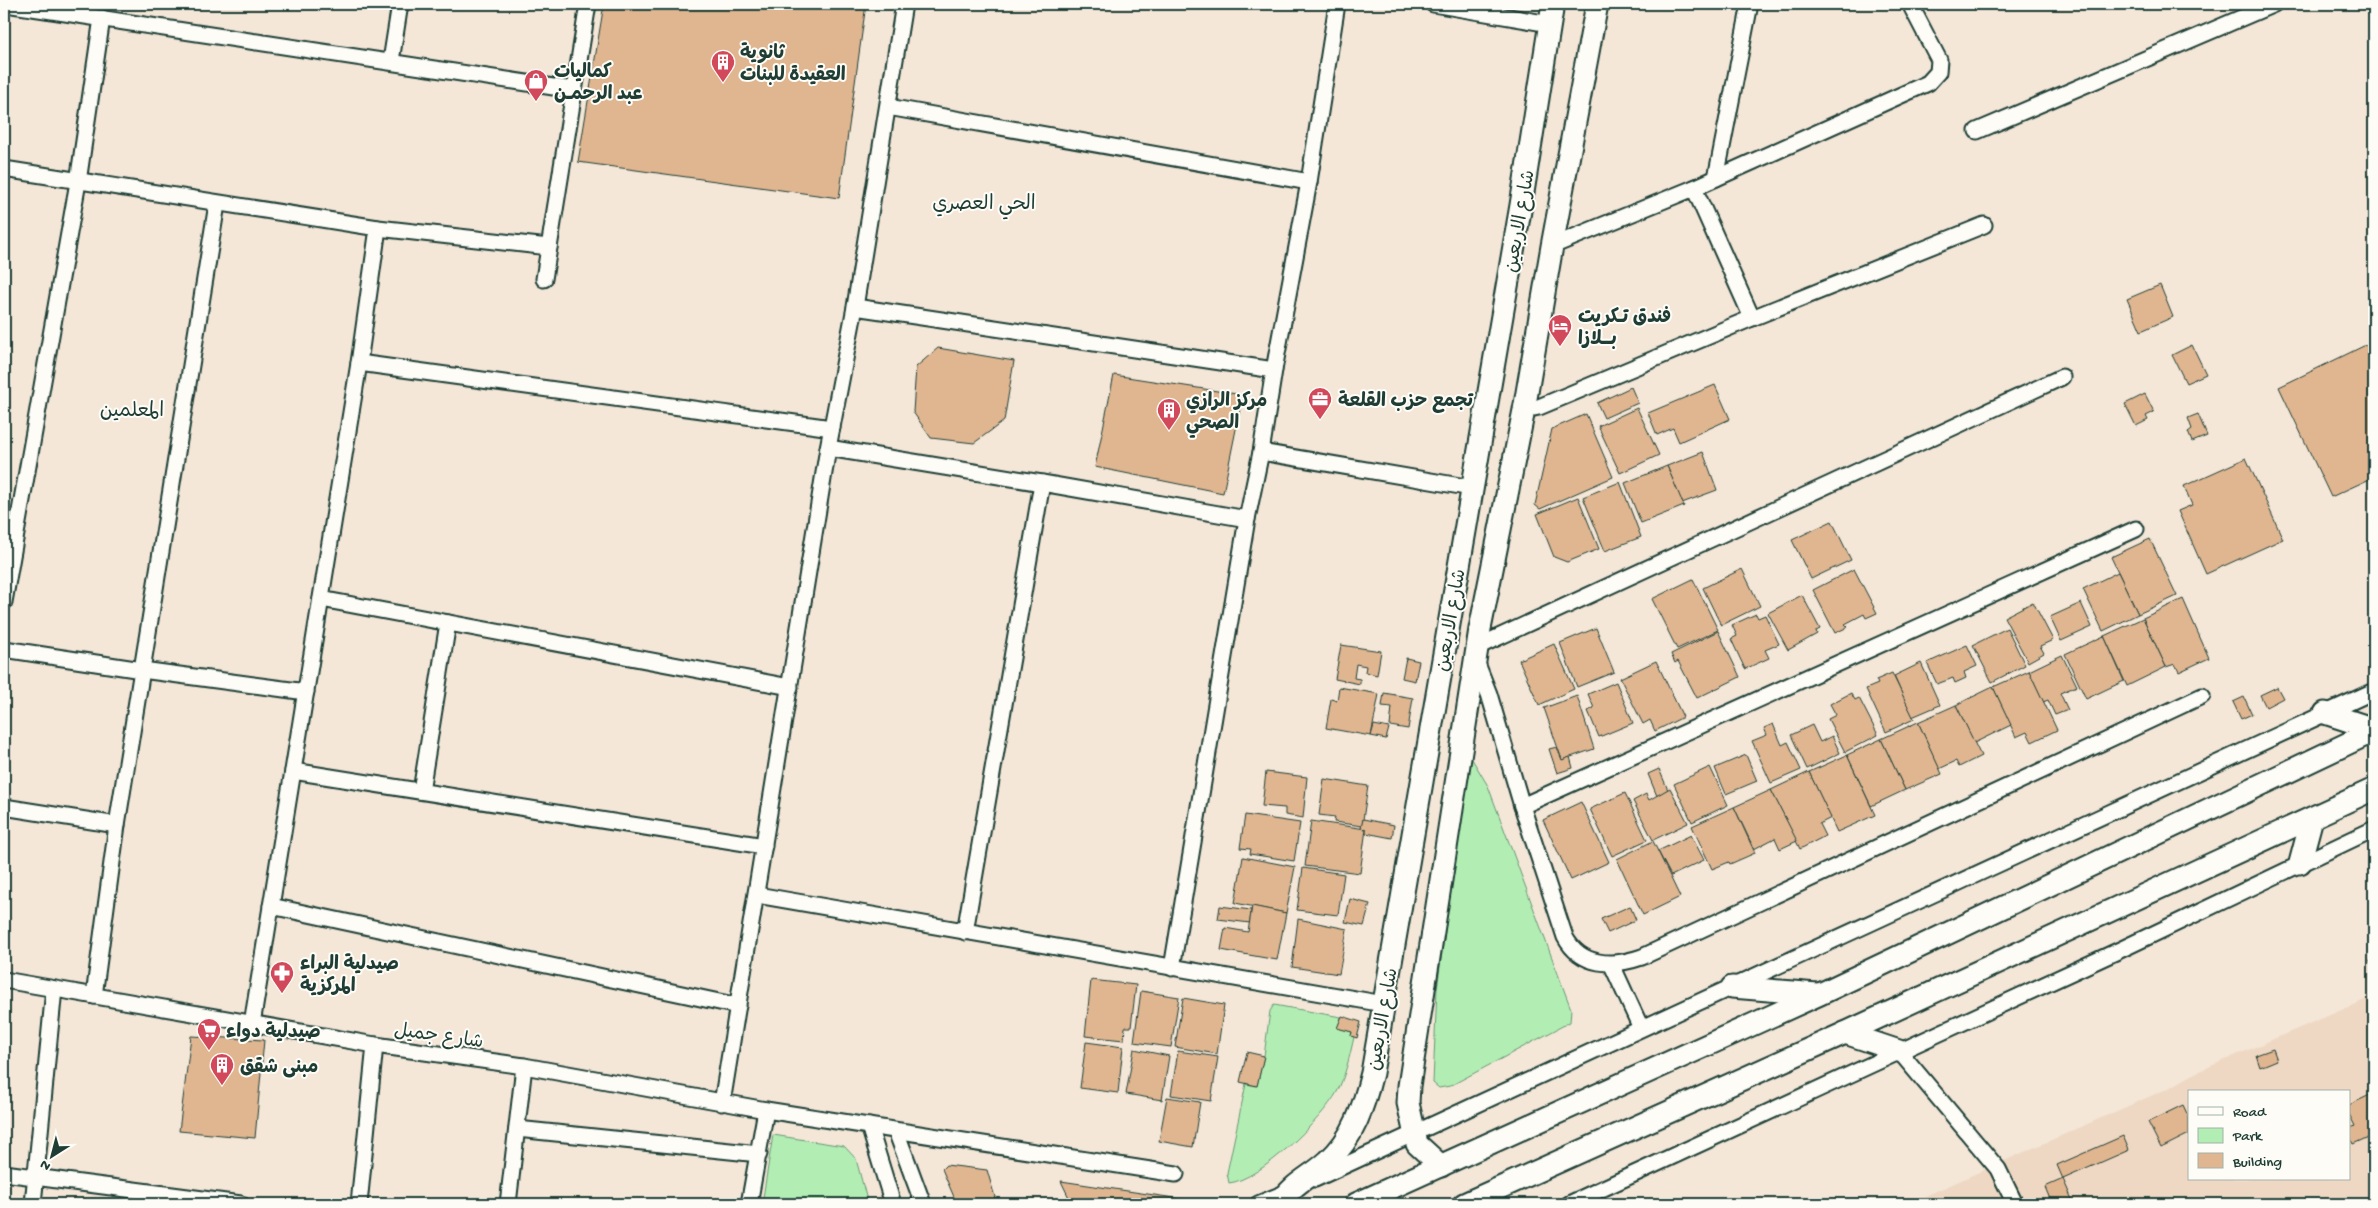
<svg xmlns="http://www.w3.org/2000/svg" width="2378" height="1208" font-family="'Gochi Hand','Playpen Sans Arabic',sans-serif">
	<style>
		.built { fill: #eed8c3; fill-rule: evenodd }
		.green { fill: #b2eeb3; stroke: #689674 }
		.building { fill: #e0b691; stroke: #1f3d34 }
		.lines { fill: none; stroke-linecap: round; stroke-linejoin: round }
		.street-casing { stroke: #1f3d34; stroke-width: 19 }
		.secondary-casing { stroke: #1f3d34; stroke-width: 25 }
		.street { stroke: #fdfcf7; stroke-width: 15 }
		.secondary { stroke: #fdfcf7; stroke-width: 21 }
		.labels { text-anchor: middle; stroke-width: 4; stroke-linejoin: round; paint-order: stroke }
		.poi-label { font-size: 19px; font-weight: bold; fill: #1f3d34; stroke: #fdfcf7; text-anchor: start }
		.street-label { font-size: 19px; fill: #1f3d34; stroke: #fdfcf7 }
		.neighbourhood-label { font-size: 20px; fill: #1f3d34; stroke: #fdfcf7 }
	</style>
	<rect width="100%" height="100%" fill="#f4e7d8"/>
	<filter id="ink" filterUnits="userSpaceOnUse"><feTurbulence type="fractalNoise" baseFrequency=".02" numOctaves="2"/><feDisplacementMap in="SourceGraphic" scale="10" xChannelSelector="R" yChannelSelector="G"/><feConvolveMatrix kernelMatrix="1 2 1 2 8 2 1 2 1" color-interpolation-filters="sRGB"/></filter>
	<g filter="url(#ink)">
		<path class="built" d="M 2374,996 L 2374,1204 L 1907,1204 L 2171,1087 L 2197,1072 ZM 2189,1092 L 2349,1092 L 2349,1179 L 2189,1179 Z"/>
		<g class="green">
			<polygon points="1469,754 1488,786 1571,1009 1570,1022 1450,1086 1439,1088 1433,1083 1437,989"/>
			<path d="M 1274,1005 L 1341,1017 L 1338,1028 L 1352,1032 L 1351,1036 L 1354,1037 C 1350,1055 1345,1077 1337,1092 C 1322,1119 1260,1180 1229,1183 L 1227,1173 L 1246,1084 L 1257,1086 L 1264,1056 L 1270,1011 Z"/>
			<polygon points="773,1135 844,1146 856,1159 868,1204 762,1204"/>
		</g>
		<g class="building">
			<polygon points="604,4 866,4 839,198 578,162"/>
			<polygon points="2160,285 2173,317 2141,331 2127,299"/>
			<polygon points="2374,341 2374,477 2331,497 2279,387"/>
			<polygon points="2192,345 2206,374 2186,383 2172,355"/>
			<polygon points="938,348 1014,361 1004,421 974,443 931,438 913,412 916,367"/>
			<polygon points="1114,375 1243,395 1223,493 1095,467"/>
			<polygon points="1715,385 1730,419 1679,442 1673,428 1657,435 1648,413"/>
			<polygon points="1631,387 1638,403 1604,418 1597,403"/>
			<polygon points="2145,394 2154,412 2146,416 2148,420 2136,426 2125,404"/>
			<polygon points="1637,408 1659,455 1620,473 1598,426"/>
			<polygon points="1586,414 1613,477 1540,509 1535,505 1552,429"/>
			<polygon points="2198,414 2207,436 2192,442 2188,432 2192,429 2188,418"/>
			<polygon points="1703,452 1717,490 1682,503 1667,466"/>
			<polygon points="2246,458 2283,539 2206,574 2178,511 2192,505 2184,486"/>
			<polygon points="1667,466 1684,506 1641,523 1625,483"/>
			<polygon points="1620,482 1641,537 1605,551 1583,497"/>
			<polygon points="1578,497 1599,549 1567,562 1554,557 1537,514"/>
			<polygon points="1832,521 1851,560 1811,579 1792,540"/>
			<polygon points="2150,539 2177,596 2138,614 2111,557"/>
			<polygon points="1742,569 1760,606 1721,625 1703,588"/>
			<polygon points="1854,569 1877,613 1866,618 1864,614 1845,624 1848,627 1835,633 1813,590"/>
			<polygon points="2118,572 2138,614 2103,631 2083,589"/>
			<polygon points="1693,579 1718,630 1677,649 1652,599"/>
			<polygon points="1802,595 1820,629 1816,631 1817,634 1788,650 1768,613"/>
			<polygon points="2183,599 2209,658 2179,672 2175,664 2166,667 2143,618"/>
			<polygon points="2033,602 2053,640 2040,646 2044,653 2028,662 2004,617"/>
			<polygon points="2081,603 2092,627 2061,641 2050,617"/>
			<polygon points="1756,614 1758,618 1765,615 1779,644 1765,650 1769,658 1745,669 1731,639 1737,636 1732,625"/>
			<polygon points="2143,618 2166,667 2127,686 2104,636"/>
			<polygon points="1596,628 1614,672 1577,687 1560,643"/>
			<polygon points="2007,628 2025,665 1992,682 1973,645"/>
			<polygon points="1718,631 1740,677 1697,698 1678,661 1675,663 1671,654"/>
			<polygon points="2104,636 2124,681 2086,699 2065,654"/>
			<polygon points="1554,644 1574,689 1539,705 1519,660"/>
			<polygon points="1341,645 1381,651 1377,675 1365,672 1366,666 1356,664 1354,678 1360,679 1360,684 1335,679"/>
			<polygon points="1967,645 1977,666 1964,672 1966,678 1955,683 1953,678 1937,684 1927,663"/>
			<polygon points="2062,655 2077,686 2060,693 2068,710 2055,715 2048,700 2043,702 2029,671"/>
			<polygon points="1406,658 1419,661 1415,681 1402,678"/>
			<polygon points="1656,661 1683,717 1655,731 1650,720 1643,724 1620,678"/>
			<polygon points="1921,663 1940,705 1912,717 1894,676"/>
			<polygon points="2029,671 2057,730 2032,742 2027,732 2016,737 1993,687"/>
			<polygon points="1892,673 1914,719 1886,732 1866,689 1878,684 1876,680"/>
			<polygon points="1616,682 1633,723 1599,737 1588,711 1594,708 1588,694"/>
			<polygon points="1339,687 1379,694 1371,736 1326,728 1331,699 1337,701"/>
			<polygon points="1993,687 2011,725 1974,743 1956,705"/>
			<polygon points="2277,687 2283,698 2266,707 2260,695"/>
			<polygon points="1384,693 1413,698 1408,729 1390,726 1392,707 1382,706"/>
			<polygon points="1851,693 1855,700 1859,698 1878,735 1845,752 1828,719 1836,715 1830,704"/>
			<polygon points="1577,696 1594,749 1562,760 1544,708"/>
			<polygon points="2244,697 2252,714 2241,719 2233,702"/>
			<polygon points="1956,705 1981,756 1959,767 1956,761 1939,769 1918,722"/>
			<polygon points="1918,722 1942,774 1905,790 1881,739"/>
			<polygon points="1773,724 1782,745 1788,742 1801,770 1771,783 1752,741 1767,735 1764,728"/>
			<polygon points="1374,725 1389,728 1386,739 1371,736"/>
			<polygon points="1812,725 1820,742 1832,736 1840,753 1807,769 1791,735"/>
			<polygon points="1881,739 1905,790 1871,806 1847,755"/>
			<polygon points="1557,747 1562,760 1570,757 1573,768 1557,773 1549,749"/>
			<polygon points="1746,755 1757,781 1726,794 1715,768"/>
			<polygon points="1847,755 1875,815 1837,832 1809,772"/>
			<polygon points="1710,767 1728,805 1692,822 1674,784"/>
			<polygon points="1659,769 1668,790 1657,796 1648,774"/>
			<polygon points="1266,772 1307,777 1303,818 1285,815 1285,808 1262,806"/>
			<polygon points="1809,772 1831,818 1819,824 1825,836 1800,849 1771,790"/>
			<polygon points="1324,779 1368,786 1362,826 1334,822 1335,817 1319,815"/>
			<polygon points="1670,788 1688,823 1653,840 1633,801 1646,794 1649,800"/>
			<polygon points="1771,790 1797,841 1780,849 1775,838 1754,849 1734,807"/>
			<polygon points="1625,793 1647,840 1612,856 1590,809"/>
			<polygon points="1581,802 1609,862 1571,880 1543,820"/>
			<polygon points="1734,807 1755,853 1730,864 1729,862 1712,869 1692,826"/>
			<polygon points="1245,815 1300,823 1294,861 1250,854 1251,849 1240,848"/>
			<polygon points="1363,819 1394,825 1392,838 1366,833 1366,829 1361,828"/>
			<polygon points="1311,821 1366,829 1360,873 1305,866"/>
			<polygon points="1691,835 1704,860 1671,876 1658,851"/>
			<polygon points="1653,841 1680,897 1643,915 1617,859"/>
			<polygon points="1243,857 1295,867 1286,913 1235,903"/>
			<polygon points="1303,868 1344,874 1338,915 1297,910"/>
			<polygon points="1350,899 1370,904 1364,926 1345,922"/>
			<polygon points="1220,906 1251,910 1250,923 1218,919"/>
			<polygon points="1252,906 1286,913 1277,960 1221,950 1225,928 1248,932"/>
			<polygon points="1630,906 1636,920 1608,933 1601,919"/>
			<polygon points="1298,919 1347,929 1339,974 1292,967"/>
			<polygon points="2374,959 2374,971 2370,961"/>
			<polygon points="1091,980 1136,985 1131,1027 1125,1027 1124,1040 1085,1036"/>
			<polygon points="1141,991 1179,997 1171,1047 1134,1042"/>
			<polygon points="1183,998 1224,1005 1217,1054 1175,1047"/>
			<polygon points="1342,1016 1361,1022 1357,1038 1351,1036 1352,1032 1337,1028"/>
			<polygon points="191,1036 264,1040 255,1138 179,1131"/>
			<polygon points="1086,1042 1123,1047 1118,1093 1080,1088"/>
			<polygon points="1134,1049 1169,1056 1162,1100 1126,1094"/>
			<polygon points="2273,1049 2277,1060 2260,1067 2256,1055"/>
			<polygon points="1178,1051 1218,1057 1211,1101 1171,1095"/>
			<polygon points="1247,1052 1264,1056 1257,1086 1240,1082"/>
			<polygon points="2374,1093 2374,1138 2373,1135 2353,1144 2349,1135 2349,1128 2355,1126 2349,1114 2349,1105"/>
			<polygon points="1167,1097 1200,1102 1193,1147 1159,1141"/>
			<polygon points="2183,1105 2189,1118 2189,1134 2161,1148 2148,1122"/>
			<polygon points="2123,1136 2129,1150 2063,1179 2057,1165"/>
			<polygon points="946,1165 987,1170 997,1204 957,1204 942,1169"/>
			<polygon points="2063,1179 2074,1204 2052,1204 2045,1187"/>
			<polygon points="1061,1181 1201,1202 1201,1204 1072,1204"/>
			<polygon points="4,1189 7,1190 5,1204 4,1204"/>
		</g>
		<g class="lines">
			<g class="street-casing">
				<g id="street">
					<polyline points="6,4 573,90"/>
					<polyline points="1433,4 1550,24"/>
					<polyline points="391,61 400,4"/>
					<polyline points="888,107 1309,182"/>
					<polyline points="1977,131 2274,4"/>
					<polyline points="4,169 378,228 549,247"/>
					<polyline points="1716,178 1750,4"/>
					<polyline points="1552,246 1694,188"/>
					<polyline points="544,279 588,4"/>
					<polyline points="855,307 1274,370"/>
					<polyline points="1752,318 1694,188 1928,83 1938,72 1939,60 1910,4"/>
					<polyline points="359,363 832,428"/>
					<polyline points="1524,410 1539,407 1752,318 1984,225"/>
					<polyline points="828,448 1042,483 1247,519 1172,968"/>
					<polyline points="1261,452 1472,488"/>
					<polyline points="1247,519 1261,452 1274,370 1309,182 1337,4"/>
					<polyline points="321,599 790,687"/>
					<polyline points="4,602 78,182 102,18"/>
					<polyline points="1477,647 2062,377"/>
					<polyline points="4,649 142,670 306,692"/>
					<path d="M 1476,661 L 1489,694 L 1522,806 L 1565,937 C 1581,967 1613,967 1642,957 L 2202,696"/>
					<polyline points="293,771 764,846"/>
					<polyline points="421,791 448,623"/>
					<polyline points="1522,806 2136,529"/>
					<polyline points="4,807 117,825"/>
					<polyline points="757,895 1384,1004"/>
					<polyline points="271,906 738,1006"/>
					<polyline points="965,932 1042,483"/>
					<polyline points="1612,965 1641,1028"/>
					<polyline points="4,980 375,1045 524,1066 766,1110 1176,1174"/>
					<polyline points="94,996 117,825 217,204"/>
					<polyline points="252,1024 359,363 378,228"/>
					<polyline points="1899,1051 1998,1169 2015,1204"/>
					<polyline points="722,1103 828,448 855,307 904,4"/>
					<polyline points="869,1126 893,1204"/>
					<polyline points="517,1129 759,1154"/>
					<polyline points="896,1131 923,1204"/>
					<polyline points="4,1173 241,1204"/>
					<polyline points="1315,1179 2374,691"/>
					<polyline points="33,1204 54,989"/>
					<polyline points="359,1204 375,1045"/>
					<polyline points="508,1204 524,1066"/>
					<polyline points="749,1204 766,1110"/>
					<polyline points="1258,1204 1290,1191"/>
					<polyline points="1569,1204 2122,949 2374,829"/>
				</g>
			</g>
			<g class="secondary-casing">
				<g id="secondary">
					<polyline points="2325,713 2374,729"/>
					<polyline points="2300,863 2312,818"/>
					<polyline points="1732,987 1817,994"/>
					<polyline points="1845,1033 1899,1051"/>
					<polyline points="1441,1166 1417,1144 1408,1103 1409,1086 1480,629 1524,410 1552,246 1597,4"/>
					<path d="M 1280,1204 C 1291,1184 1312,1176 1328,1161 C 1354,1138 1364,1105 1372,1073 L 1521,205 L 1553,4"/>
					<polyline points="1356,1204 1820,994 2374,731"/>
					<polyline points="1464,1204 1845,1033 2374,789"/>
				</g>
			</g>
			<use href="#street" class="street"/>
			<use href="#secondary" class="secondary"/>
		</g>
	</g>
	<defs>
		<g id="building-pin" transform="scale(1.25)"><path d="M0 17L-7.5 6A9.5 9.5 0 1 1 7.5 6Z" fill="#d1495b" stroke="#fdfcf7"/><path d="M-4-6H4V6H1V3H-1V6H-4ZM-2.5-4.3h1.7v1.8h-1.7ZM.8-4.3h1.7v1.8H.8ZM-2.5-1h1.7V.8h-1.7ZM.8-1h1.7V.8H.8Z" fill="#fff"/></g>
		<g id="shop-pin" transform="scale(1.25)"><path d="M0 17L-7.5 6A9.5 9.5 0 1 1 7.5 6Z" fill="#d1495b" stroke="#fdfcf7"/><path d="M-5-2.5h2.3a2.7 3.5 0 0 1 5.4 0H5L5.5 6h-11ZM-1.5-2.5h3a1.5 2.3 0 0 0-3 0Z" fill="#fff"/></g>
		<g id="hotel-pin" transform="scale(1.25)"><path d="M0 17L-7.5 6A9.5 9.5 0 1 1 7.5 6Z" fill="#d1495b" stroke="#fdfcf7"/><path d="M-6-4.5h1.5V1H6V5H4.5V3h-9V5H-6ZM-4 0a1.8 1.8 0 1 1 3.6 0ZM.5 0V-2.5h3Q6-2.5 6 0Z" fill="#fff"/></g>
		<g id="office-pin" transform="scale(1.25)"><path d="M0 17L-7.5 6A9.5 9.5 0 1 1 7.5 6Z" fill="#d1495b" stroke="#fdfcf7"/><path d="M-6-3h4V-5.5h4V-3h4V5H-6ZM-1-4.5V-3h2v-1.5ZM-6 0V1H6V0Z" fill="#fff"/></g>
		<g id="pharmacy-pin" transform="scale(1.25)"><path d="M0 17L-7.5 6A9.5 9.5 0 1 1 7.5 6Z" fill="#d1495b" stroke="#fdfcf7"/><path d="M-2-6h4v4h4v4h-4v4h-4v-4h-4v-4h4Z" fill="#fff"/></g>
		<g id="supermarket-pin" transform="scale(1.25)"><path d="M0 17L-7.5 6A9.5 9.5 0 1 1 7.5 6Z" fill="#d1495b" stroke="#fdfcf7"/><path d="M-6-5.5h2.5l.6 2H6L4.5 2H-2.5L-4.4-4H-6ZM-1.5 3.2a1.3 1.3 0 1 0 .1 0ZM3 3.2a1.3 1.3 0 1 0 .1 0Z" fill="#fff"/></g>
	</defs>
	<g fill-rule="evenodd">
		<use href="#building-pin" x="723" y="62"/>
		<use href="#shop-pin" x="536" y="81"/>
		<use href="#hotel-pin" x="1560" y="326"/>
		<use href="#office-pin" x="1320" y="399"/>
		<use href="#building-pin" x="1169" y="410"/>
		<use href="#pharmacy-pin" x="282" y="973"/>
		<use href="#supermarket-pin" x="209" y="1030"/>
		<use href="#building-pin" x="222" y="1065"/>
	</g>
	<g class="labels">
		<g class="poi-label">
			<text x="740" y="58">ثانوية<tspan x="740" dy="22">العقيدة للبنات</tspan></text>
			<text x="554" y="77">كماليات<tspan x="554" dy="22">عبد الرحمـن</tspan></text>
			<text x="1578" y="322">فندق تـكريت<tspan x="1578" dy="22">بــلازا</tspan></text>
			<text x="1186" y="406">مركز الرازي<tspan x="1186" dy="22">الصحي</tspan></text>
			<text x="1338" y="406">تجمع حزب القلعة</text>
			<text x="300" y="969">صيدلية البراء<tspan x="300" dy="22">المركزية</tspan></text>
			<text x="226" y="1037">صيدلية دواء</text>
			<text x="240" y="1072">مبنى شقق</text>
		</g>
		<g class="street-label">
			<text transform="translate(1518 221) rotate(-80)" y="7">شارع الاربعين</text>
			<text transform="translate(1449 620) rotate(-80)" y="7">شارع الاربعين</text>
			<text transform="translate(1381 1019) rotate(-80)" y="7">شارع الاربعين</text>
			<text transform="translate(439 1034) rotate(8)" y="7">شارع جميل</text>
		</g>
		<g class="neighbourhood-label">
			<text x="984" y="209">الحي العصري</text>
			<text x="132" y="416">المعلمين</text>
		</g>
	</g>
	<rect width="2378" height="1208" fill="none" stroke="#fdfcf7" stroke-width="20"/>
	<rect x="10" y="10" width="2358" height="1188" fill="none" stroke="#1f3d34" stroke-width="2" filter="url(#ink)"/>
	<rect x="2188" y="1090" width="162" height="90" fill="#fdfcf7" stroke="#a4b0a9"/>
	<rect x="2198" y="1107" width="25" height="8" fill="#fdfcf7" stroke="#a4b0a9"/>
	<text x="2233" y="1116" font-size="15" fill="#1f3d34">Road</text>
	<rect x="2198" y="1128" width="25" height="15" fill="#b2eeb3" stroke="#a4b0a9"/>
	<text x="2233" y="1140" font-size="15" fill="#1f3d34">Park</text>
	<rect x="2198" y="1153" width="25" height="15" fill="#e0b691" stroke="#a4b0a9"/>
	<text x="2233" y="1166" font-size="15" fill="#1f3d34">Building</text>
	<g transform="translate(52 1156) rotate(216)" stroke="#fdfcf7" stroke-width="4" paint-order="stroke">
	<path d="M0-4L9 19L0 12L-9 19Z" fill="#1f3d34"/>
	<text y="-8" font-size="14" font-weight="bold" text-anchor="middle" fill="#1f3d34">N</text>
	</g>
</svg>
